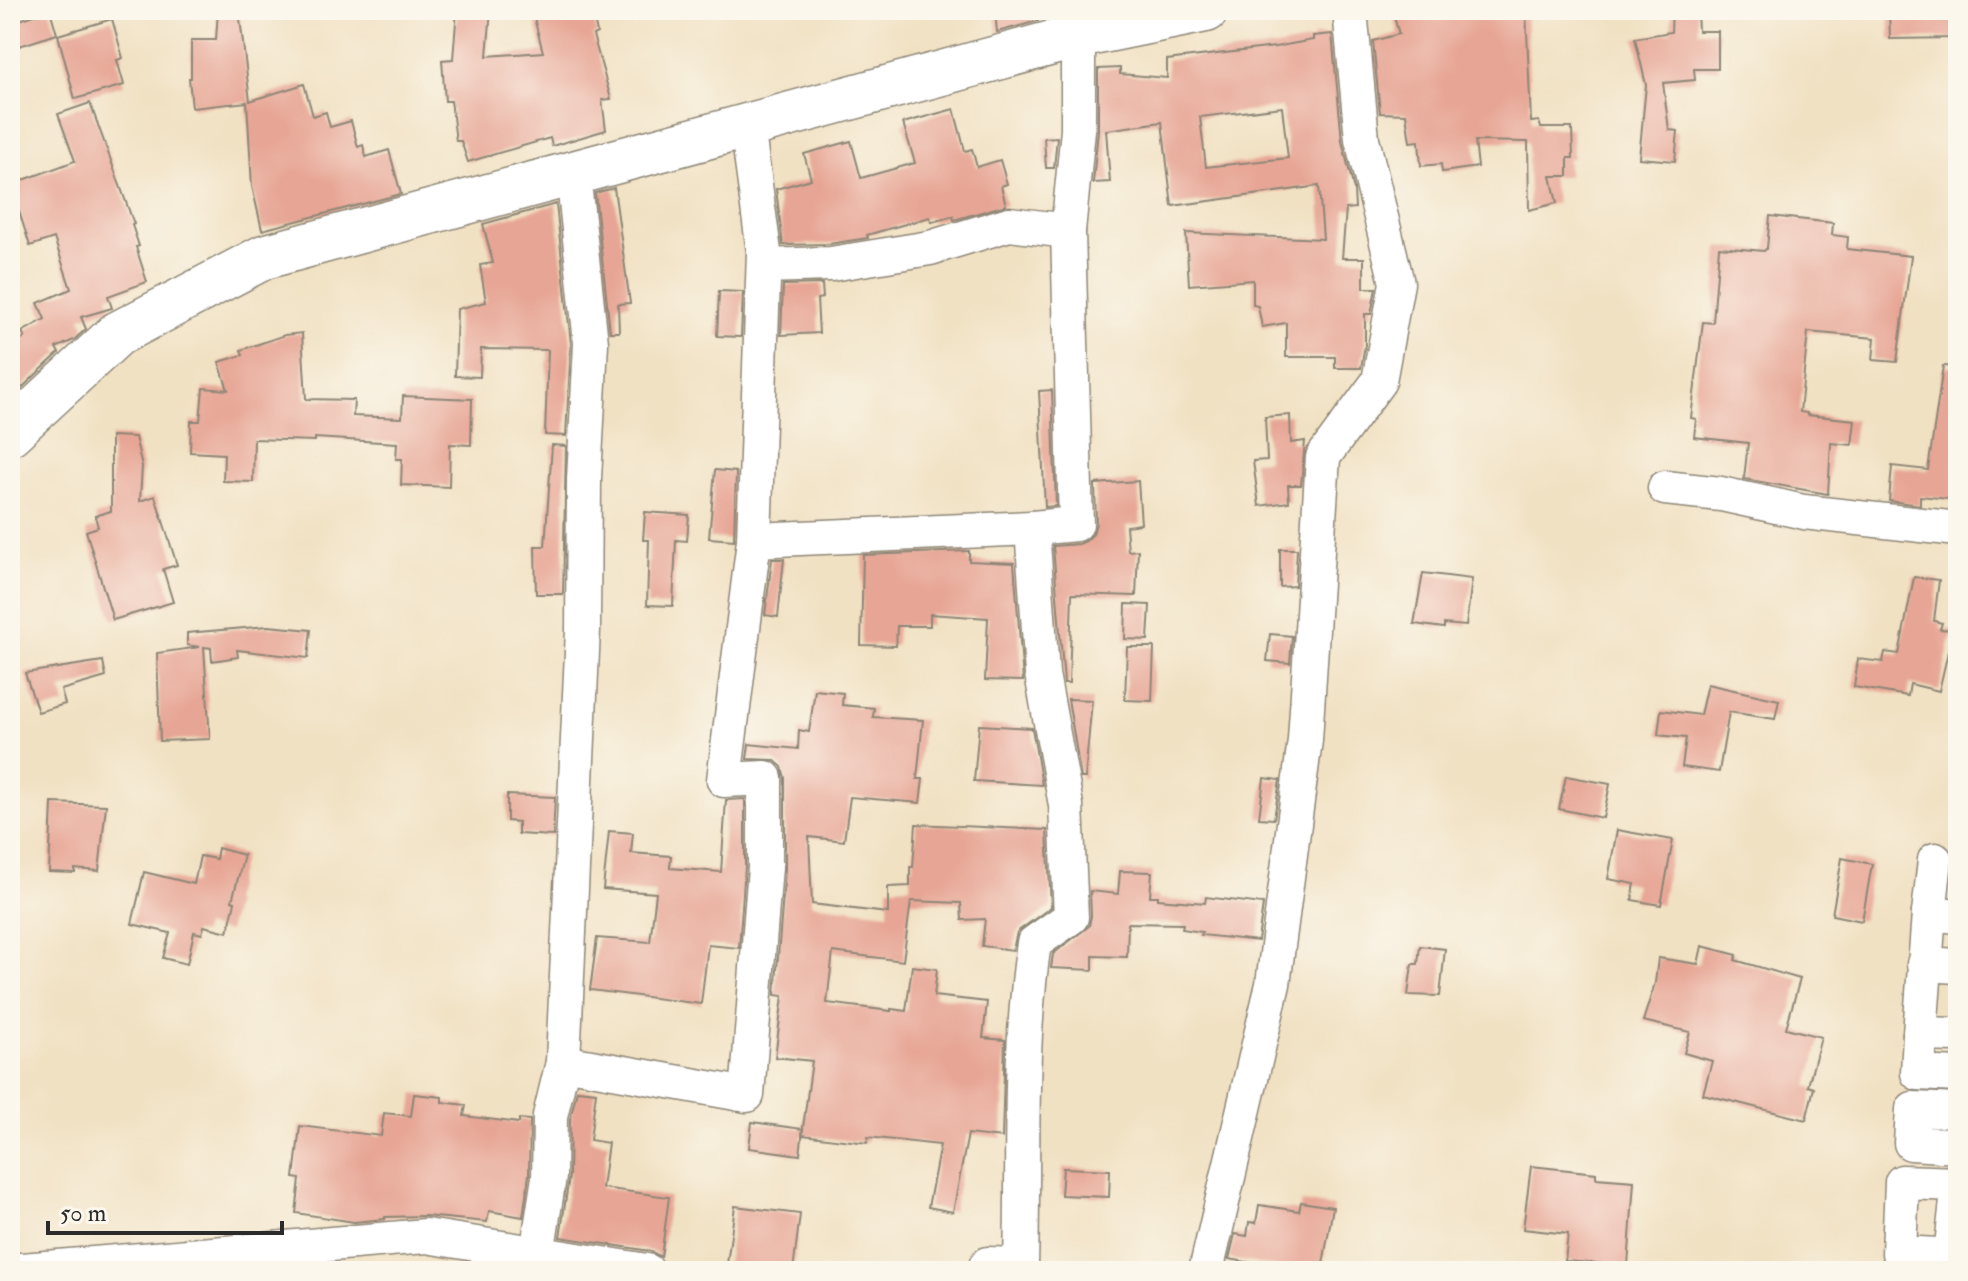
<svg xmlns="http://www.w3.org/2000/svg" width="1968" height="1281" font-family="'IM FELL Double Pica',serif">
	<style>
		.building { fill: #e7a695; fill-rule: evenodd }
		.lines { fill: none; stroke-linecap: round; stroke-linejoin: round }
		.street-casing { stroke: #8e8677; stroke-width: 37 }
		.secondary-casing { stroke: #8e8677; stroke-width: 47 }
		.street { stroke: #fff; stroke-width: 34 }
		.secondary { stroke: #fff; stroke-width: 44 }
	</style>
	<rect width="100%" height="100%" fill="#fbf7ec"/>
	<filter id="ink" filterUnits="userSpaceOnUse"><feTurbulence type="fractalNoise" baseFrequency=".0125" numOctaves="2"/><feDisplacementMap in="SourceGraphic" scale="16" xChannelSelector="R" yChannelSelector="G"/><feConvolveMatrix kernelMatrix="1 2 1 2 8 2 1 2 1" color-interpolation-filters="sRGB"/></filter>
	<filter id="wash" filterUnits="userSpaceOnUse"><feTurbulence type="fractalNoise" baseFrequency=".006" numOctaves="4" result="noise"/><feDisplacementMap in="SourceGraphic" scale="32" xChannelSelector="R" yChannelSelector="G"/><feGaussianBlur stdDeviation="1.8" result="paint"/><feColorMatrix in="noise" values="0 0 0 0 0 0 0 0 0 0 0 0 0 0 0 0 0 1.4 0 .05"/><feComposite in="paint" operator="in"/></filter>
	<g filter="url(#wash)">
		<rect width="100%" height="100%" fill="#f1e1c3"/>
		<g id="blocks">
			<g class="building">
				<polygon points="50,10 57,34 10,49 10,23"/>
				<polygon points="218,10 239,10 250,101 304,84 313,116 326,112 330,127 351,121 358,147 363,145 366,157 389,150 401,194 262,230 252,186 247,102 192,108 189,78 191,78 191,40 216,40"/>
				<polygon points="457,10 491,10 487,56 543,52 533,14 550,10 592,10 597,33 593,35 611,99 602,100 606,130 552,146 550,138 468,162 461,141 456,141 451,101 445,101 442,60 453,59"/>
				<polygon points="995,10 1037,10 1038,21 997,32"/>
				<polygon points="1422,10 1526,10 1531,122 1539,121 1541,128 1572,128 1573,158 1568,158 1568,176 1551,176 1557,203 1529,210 1528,142 1475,141 1478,167 1442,172 1441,164 1421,166 1419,141 1410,142 1406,114 1380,113 1373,41 1399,34 1394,17"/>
				<polygon points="1672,10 1697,10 1698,31 1718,31 1718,69 1694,69 1695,80 1663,83 1669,130 1678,131 1675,161 1639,158 1646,85 1635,38 1671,32"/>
				<polygon points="1889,10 1955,10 1955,38 1890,39"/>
				<polygon points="112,19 123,58 117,60 124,85 75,99 58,35"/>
				<path d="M 1332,34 L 1342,141 L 1354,190 L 1355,208 L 1346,209 L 1342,258 L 1364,258 L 1364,288 L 1376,288 L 1371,314 L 1365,314 L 1365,345 L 1361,368 L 1335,368 L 1335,357 L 1286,357 L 1286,323 L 1262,327 L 1258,306 L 1253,305 L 1253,280 L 1189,285 L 1186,233 L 1323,239 L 1319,186 L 1172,206 L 1162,122 L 1106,130 L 1110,182 L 1093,183 L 1098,130 L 1098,69 L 1120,68 L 1120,74 L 1167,78 L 1167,60 L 1275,47 L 1313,40 L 1313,36 ZM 1282,107 L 1288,158 L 1206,167 L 1200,117 Z"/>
				<polygon points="90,103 134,224 132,225 139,246 136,247 147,282 108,296 112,308 81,317 86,329 74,340 56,348 59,353 10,399 10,350 25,337 22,332 45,319 38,303 71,289 54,238 30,246 18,208 10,211 10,185 75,161 58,114"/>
				<polygon points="954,109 965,151 972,149 977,167 1000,160 1007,184 1001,186 1006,205 954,220 953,216 932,222 930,217 867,235 868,238 829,244 783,245 776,189 811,179 804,154 851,141 861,178 915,163 903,123"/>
				<polygon points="1057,137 1054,168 1046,168 1044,138"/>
				<polygon points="614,188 630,303 618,304 619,332 610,332 595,193"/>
				<polygon points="556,204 571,344 566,436 545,435 548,350 481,349 480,377 455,376 457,309 486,302 480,265 493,263 483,224"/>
				<polygon points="1770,216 1833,223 1832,235 1848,237 1847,249 1911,256 1897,362 1873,360 1875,338 1808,332 1800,412 1807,413 1807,415 1855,420 1852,445 1831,443 1828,494 1744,479 1748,443 1694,437 1696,419 1691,418 1703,322 1713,323 1719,247 1764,251 1767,248"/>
				<polygon points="822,284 823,298 817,299 819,333 781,335 783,285"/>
				<polygon points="719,291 743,292 741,337 717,336"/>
				<polygon points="302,333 306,399 354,400 353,416 402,418 403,396 472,399 471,445 450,444 449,487 401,485 402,459 396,459 397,443 315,438 315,441 254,439 253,482 223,481 224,454 190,452 191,421 200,421 203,388 228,390 219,362 243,355 241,350 285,335"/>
				<polygon points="1943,366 1958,367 1958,500 1920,496 1920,505 1889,501 1892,466 1928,470"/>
				<polygon points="1052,390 1056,506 1045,507 1039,391"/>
				<polygon points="1290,415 1291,443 1305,441 1301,485 1288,485 1289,502 1259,506 1253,461 1267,460 1265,417"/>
				<polygon points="111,436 135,437 142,466 140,501 155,496 177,565 163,569 173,602 113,620 86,531 98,527 95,516 111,511"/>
				<polygon points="552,445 566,446 563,594 536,594 535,546 545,546"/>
				<polygon points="715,470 736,472 734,540 709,538"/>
				<polygon points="1138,481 1141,524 1126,526 1128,551 1138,550 1136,596 1072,594 1069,683 1064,683 1053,546 1079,544 1086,541 1093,534 1096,523 1095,484"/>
				<polygon points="645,512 689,515 687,541 676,540 673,606 647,605 649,540 643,540"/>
				<polygon points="1280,549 1297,549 1295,586 1280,587"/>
				<polygon points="969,551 969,561 1014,563 1023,681 985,680 988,618 930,614 930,626 897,626 896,646 861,645 863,555"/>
				<polygon points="772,559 784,559 778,617 765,615"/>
				<polygon points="1423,573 1472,579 1466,626 1444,624 1444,628 1414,624"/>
				<polygon points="1914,577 1939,580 1934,621 1942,623 1940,629 1953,630 1939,691 1910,684 1908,696 1854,687 1858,659 1883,662 1885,652 1899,654"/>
				<polygon points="1126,604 1150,605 1148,640 1125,639"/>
				<polygon points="268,626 311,630 308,658 237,650 238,657 212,661 211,648 204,647 210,739 160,741 157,653 200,647 187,645 187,633"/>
				<polygon points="1270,634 1292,636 1290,663 1267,661"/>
				<polygon points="1127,647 1154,647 1152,701 1125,700"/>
				<polygon points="103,661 106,677 61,690 65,704 38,712 25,673"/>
				<polygon points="1707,684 1779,700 1775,719 1729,712 1719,772 1682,767 1686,738 1658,735 1661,710 1700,715"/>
				<polygon points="815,690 843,693 842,705 874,708 873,717 923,720 917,779 923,779 920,803 850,797 844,841 809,837 812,904 888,913 888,887 910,886 910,867 913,867 916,824 1047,830 1051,907 1017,932 1013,950 982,946 985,919 962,920 961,903 911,901 903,961 833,952 827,1003 891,1011 891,1009 906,1011 912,966 937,969 934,996 987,1002 983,1038 1005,1040 1002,1138 968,1134 953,1212 928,1207 940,1145 868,1137 867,1143 802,1135 812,1061 775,1057 783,996 775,995 785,869 785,778 782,767 774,760 747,759 749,744 798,749 799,730 809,732"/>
				<polygon points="1068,699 1092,700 1085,778 1081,778"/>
				<polygon points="979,725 1032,728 1042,785 974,781"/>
				<polygon points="1566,776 1610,784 1603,818 1559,809"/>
				<polygon points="1264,778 1280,780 1274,819 1259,818"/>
				<polygon points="507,795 555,797 553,836 518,834 518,822 507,821"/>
				<polygon points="745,799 745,866 739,948 708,945 701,1004 590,990 597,938 650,942 656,893 603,889 609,831 633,833 631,853 671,856 670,868 721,872 726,800"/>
				<polygon points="52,803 106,805 99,871 75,869 75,873 49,872"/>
				<polygon points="1617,830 1673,840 1661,905 1632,900 1635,884 1608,879"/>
				<polygon points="218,848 244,855 232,901 235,902 228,932 204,926 202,934 194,932 187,964 163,958 170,933 132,924 144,872 194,884 200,856 216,859"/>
				<polygon points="1842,858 1872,864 1862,921 1832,915"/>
				<polygon points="1120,871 1152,872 1150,896 1158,896 1158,899 1205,903 1206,897 1263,904 1258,941 1201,935 1202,932 1182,929 1183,924 1128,923 1127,957 1093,956 1093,970 1051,968 1053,954 1089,926 1091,916 1090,891 1118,894"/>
				<polygon points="1420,946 1445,949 1440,996 1408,995 1412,964 1418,964"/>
				<polygon points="1702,946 1737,955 1735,960 1800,979 1786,1028 1821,1037 1808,1086 1814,1088 1806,1120 1703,1094 1712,1061 1684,1053 1690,1032 1643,1021 1655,983 1658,958 1698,964"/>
				<polygon points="577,1090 596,1092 590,1140 608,1143 602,1188 669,1197 661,1257 650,1251 560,1237 569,1177 570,1119"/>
				<polygon points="414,1094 442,1097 442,1102 466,1105 464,1116 519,1123 519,1119 530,1120 529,1175 523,1217 489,1211 487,1222 425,1216 385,1217 385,1219 354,1222 296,1213 300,1179 294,1178 300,1126 381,1136 384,1113 411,1116"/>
				<polygon points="752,1122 803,1129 800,1155 749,1148"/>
				<polygon points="1531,1166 1596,1173 1596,1178 1634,1181 1628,1266 1565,1261 1568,1234 1523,1229"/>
				<polygon points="1063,1168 1110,1170 1109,1197 1061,1195"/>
				<polygon points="1301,1202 1333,1207 1322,1270 1304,1266 1303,1271 1299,1271 1229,1259 1235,1234 1247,1236 1249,1222 1256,1223 1259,1205 1299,1211"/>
				<polygon points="735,1206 800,1214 793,1271 726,1271"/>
			</g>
		</g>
	</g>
	<g filter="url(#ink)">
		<use href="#blocks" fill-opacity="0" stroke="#8e8677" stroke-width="2"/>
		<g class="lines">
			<g class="street-casing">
				<g id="street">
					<polyline points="764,266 831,264 930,248 1009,224 1068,231 1078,130 1078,36"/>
					<polyline points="1665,488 1721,494 1804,512 1958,529"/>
					<polyline points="1032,528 1076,524 1068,231"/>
					<path d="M 754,540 L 1032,528 L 1042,674 L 1066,805 L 1071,917 L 1034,943 C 1018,1049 1024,1158 1021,1265 L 987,1264 L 984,1271"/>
					<polyline points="1929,913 1935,860"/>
					<polyline points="1924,964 1958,966"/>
					<polyline points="1920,1034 1929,913 1958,916"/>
					<polyline points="1958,1035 1920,1034 1918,1073 1958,1075"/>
					<polyline points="563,1062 583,630 584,479 591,343 573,173"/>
					<polyline points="1958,1111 1913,1109 1911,1143 1958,1146"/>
					<polyline points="1958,1184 1902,1182 1899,1253 1958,1256"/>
					<polyline points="537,1254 549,1177 550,1116 563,1062 747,1095 765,867 765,778 724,780 754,540 764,252 747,125"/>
					<polyline points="1951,1255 1958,1192"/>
					<polyline points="10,1271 426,1236 647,1271"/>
					<polyline points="1206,1271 1273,984 1305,740 1323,457 1379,381 1397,283 1362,139 1350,10"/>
				</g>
			</g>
			<g class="secondary-casing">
				<polyline id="secondary" points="10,433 117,334 264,257 1078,36 1206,10"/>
			</g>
			<use href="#street" class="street"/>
			<use href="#secondary" class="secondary"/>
		</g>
	</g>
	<rect width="1968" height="1281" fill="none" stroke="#fbf7ec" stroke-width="40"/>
	<path d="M48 1221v12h234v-12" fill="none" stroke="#2b2b2b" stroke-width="4"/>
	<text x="60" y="1221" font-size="24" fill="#2b2b2b" stroke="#fbf7ec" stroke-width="6" paint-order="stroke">50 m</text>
</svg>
